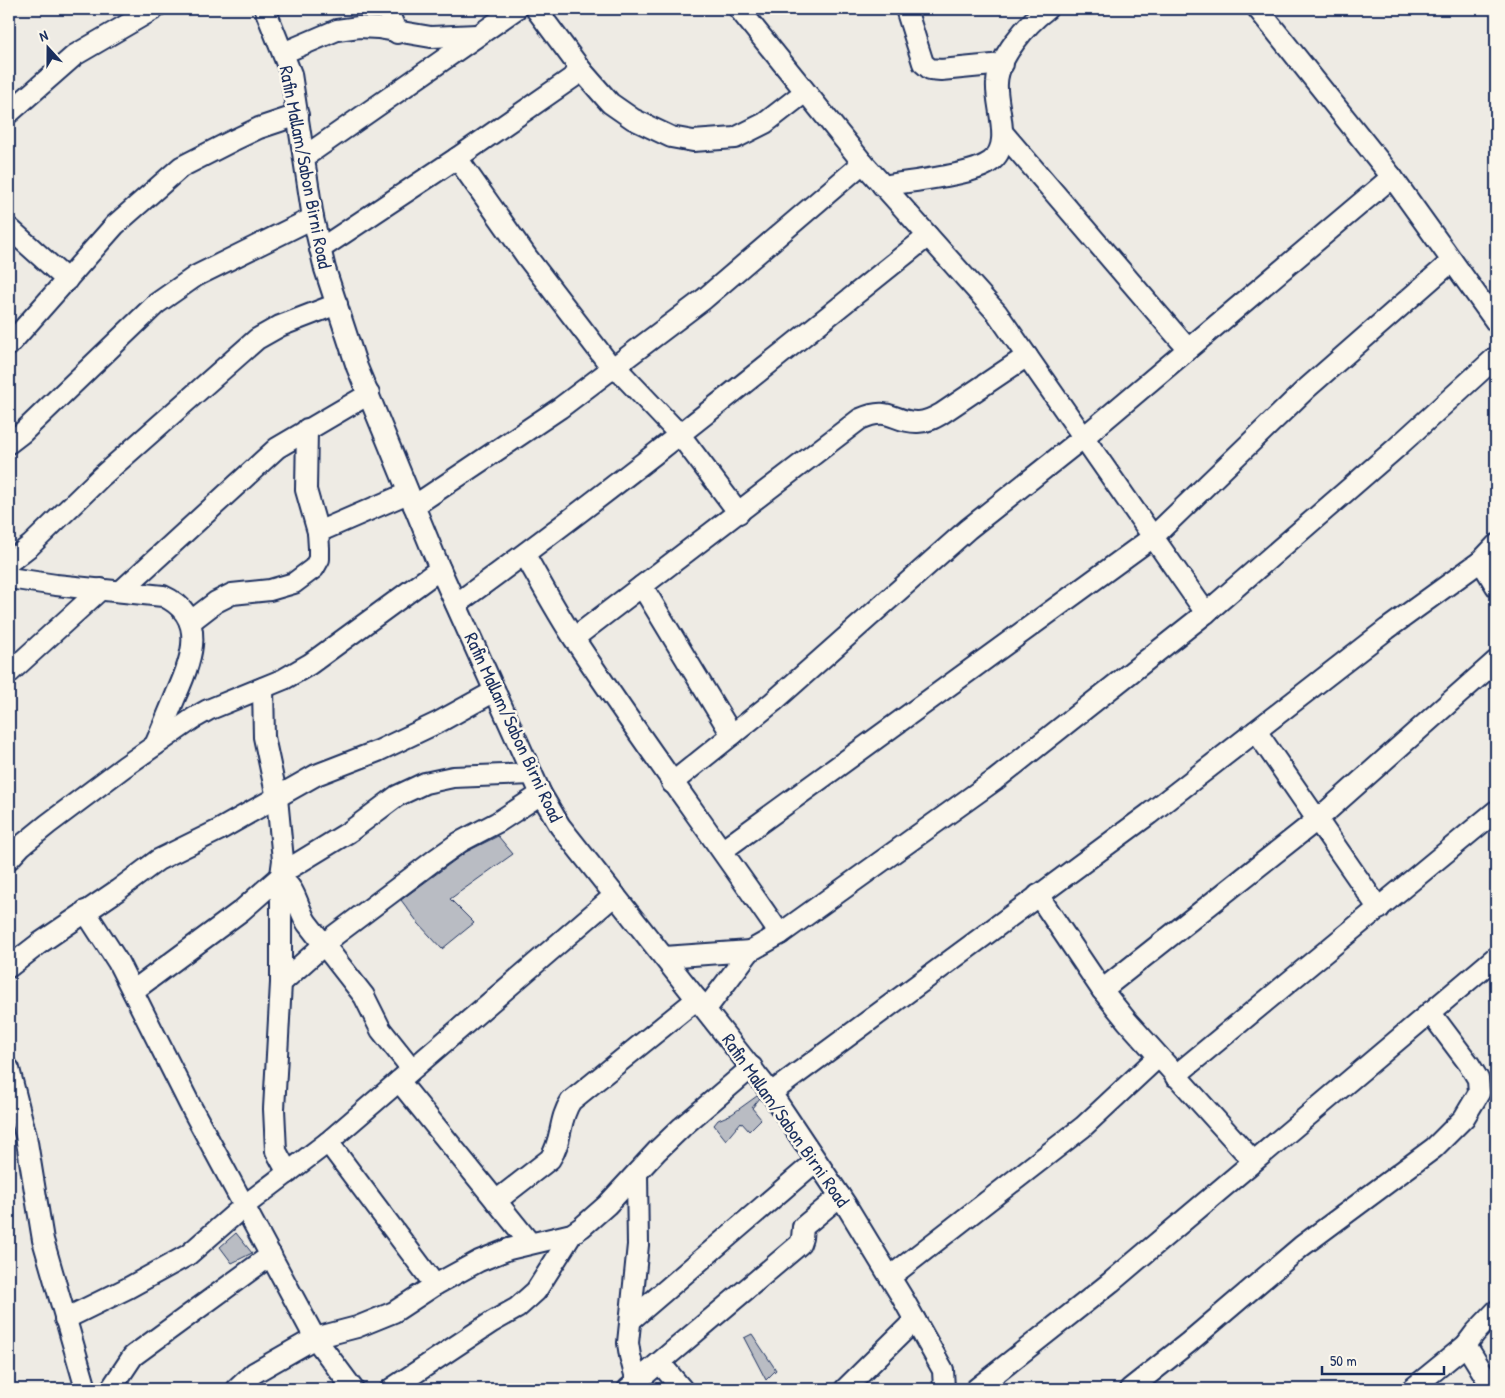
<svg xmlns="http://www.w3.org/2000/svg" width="1505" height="1398" font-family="'Patrick Hand',sans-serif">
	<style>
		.building { fill: #b9bcc3; stroke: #1b2f5e }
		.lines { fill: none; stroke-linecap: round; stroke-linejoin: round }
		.minor-casing { stroke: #1b2f5e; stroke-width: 24 }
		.minor { stroke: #fbf7ec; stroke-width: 20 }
		.labels { text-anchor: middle; stroke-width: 5; stroke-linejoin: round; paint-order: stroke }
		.street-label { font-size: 19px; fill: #1b2f5e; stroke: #fbf7ec }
	</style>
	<rect width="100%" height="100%" fill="#eeebe4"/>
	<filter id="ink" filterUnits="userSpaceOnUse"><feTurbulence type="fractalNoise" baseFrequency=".02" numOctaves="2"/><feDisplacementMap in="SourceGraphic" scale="10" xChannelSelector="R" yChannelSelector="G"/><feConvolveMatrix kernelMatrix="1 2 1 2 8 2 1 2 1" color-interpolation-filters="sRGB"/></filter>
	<g filter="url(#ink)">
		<g class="building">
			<polygon points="498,836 513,854 450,899 474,923 442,949 419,924 401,900 466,852"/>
			<polygon points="757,1096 760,1098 752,1108 761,1119 749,1131 741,1122 726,1140 714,1125 718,1120 732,1114"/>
			<polygon points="236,1233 252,1253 232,1263 220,1247"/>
			<polygon points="752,1334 776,1370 766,1380 744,1338"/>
		</g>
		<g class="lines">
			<g class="minor-casing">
				<g id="minor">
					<polyline points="265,9 291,74 313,218 325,269 357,367 440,569 541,794 560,826 771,1093 846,1205 902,1297 943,1370 944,1389"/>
					<polyline points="387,9 397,33"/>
					<polyline points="536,9 582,71 610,103 633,119 671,137 693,141 735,138 765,123 805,92"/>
					<polyline points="739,9 863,163 997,313 1206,613"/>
					<polyline points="906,9 923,63 930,69 941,70 1003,64"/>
					<polyline points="1258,9 1392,177"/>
					<polyline points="283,53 337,30 359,27 378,28 431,37 477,35"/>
					<polyline points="9,113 75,55 154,9"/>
					<polyline points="1003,133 1188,349"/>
					<polyline points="304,157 516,9"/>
					<polyline points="457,158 527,257 612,368 622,374 680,435 739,513"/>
					<path d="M 883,186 C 908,181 971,176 990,162 C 1014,146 995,106 997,83 C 998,57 1027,24 1047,9"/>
					<polyline points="9,228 67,280"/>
					<polyline points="320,249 457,158 582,71"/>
					<polyline points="9,345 115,225 181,167 234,140 259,128 298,115"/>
					<polyline points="9,443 22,433 156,304 196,276 313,218"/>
					<polyline points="414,506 560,408 704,299 863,163"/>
					<polyline points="318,532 408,493"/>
					<path d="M 525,555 C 541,583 557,613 575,640 C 641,740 712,835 780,934"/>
					<polyline points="1481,561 1496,586"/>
					<polyline points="9,562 31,545 102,476 257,339 280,326 337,304"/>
					<path d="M 9,578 L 56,585 L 163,596 C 208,616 192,660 176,695 C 169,712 162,729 155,745"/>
					<polyline points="642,586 732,735"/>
					<polyline points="121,591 277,448 369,394"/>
					<path d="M 456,604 C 618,487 772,361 928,236"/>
					<polyline points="190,622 216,602 232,594 270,590 294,583 314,568 319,559 319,548 318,532 306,490 307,429"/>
					<path d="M 574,638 L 860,419 C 891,405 893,423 918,422 C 927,422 934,418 941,414 L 1027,356"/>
					<polyline points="9,673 101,589"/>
					<polyline points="263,688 264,737 277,798 283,860 281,875 281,983 274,1109 276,1151 288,1173"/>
					<polyline points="1256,731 1379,909"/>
					<polyline points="672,783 773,702 968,529 1084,437 1392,177 1496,322"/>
					<polyline points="723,850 1153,537 1306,389 1452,261"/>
					<polyline points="9,859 21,846 48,824 124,767 194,718 208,710 284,679 310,664 440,569"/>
					<path d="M 281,880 C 296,886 298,910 307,923 L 364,996 L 381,1030 L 412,1069"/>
					<polyline points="1038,895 1102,990 1127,1021 1253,1161"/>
					<polyline points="85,911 118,962 190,1105 315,1338 353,1389"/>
					<polyline points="664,957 750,951"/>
					<polyline points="9,967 40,943 118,890 158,860 219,830 316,775 378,751 439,722 495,691"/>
					<polyline points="281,983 335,935 436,859 460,842 498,822 541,794"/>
					<polyline points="1102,990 1318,819 1496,661"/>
					<polyline points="133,991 241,911 290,868 349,832 397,796 425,783 453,777 532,774"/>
					<polyline points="706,1009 750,951 780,934 995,780 1206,613 1395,449 1496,357"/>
					<polyline points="9,1069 26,1136 43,1240 86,1389"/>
					<polyline points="1175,1076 1496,811"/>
					<polyline points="399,1081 530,1243"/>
					<polyline points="771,1093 1149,814 1387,629 1481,561 1496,545"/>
					<polyline points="328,1142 435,1285"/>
					<polyline points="637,1173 638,1245 628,1343 630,1356 637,1382"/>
					<path d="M 496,1201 L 550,1159 C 563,1140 558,1120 571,1101 L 697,999"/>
					<polyline points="890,1277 1083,1127 1158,1057"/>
					<polyline points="65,1319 128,1288 188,1255 244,1206 328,1142 615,895"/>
					<polyline points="631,1320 816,1161"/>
					<polyline points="1466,1345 1493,1389"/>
					<polyline points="660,1363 682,1389"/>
					<polyline points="111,1389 133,1356 271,1255"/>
					<polyline points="237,1389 254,1373 315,1338 357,1327 394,1312 435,1285 479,1261 509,1249 572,1234 582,1227 607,1205 657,1151 682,1127 752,1067"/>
					<polyline points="391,1389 492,1322 517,1308 536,1291 572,1234"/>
					<polyline points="628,1389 800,1244 802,1238 803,1227 840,1196"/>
					<polyline points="845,1389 915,1320"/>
					<polyline points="976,1389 1111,1282 1496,957"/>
					<polyline points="1130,1389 1188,1343 1302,1246 1434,1148 1464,1118 1479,1093 1478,1079 1469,1064 1430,1012"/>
					<polyline points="1412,1389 1466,1345 1475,1333 1496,1311"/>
				</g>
			</g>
			<use href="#minor" class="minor"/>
		</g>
	</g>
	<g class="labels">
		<g class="street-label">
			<text transform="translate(306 167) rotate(79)" y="7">Rafin Mallam/Sabon Birni Road</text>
			<text transform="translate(514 727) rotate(65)" y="7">Rafin Mallam/Sabon Birni Road</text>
			<text transform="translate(786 1120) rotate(55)" y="7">Rafin Mallam/Sabon Birni Road</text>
		</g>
	</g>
	<rect width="1505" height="1398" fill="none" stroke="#fbf7ec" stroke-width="30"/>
	<rect x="15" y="15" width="1475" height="1368" fill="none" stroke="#1b2f5e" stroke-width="2" filter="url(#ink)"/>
	<g transform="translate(48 48) rotate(339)" stroke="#fbf7ec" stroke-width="4" paint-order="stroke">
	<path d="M0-4L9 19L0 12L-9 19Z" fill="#1b2f5e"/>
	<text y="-8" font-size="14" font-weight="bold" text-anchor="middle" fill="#1b2f5e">N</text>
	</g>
	<path d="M1322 1366v8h122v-8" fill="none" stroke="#1b2f5e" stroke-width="2.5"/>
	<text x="1330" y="1366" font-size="15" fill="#1b2f5e" stroke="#fbf7ec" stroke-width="4" paint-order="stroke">50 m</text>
</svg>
